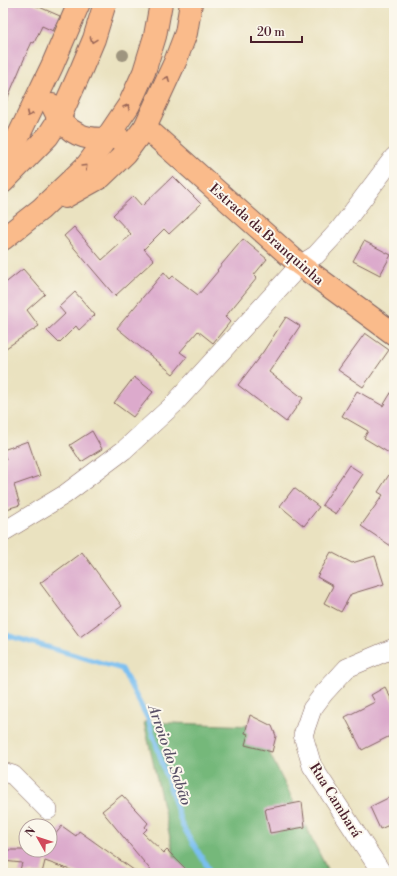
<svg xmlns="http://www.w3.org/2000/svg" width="397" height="876" font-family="'Libre Bodoni',serif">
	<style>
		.forest { fill: #75b87a; stroke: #606c52 }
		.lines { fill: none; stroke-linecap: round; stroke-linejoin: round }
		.stream { stroke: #7abff1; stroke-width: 5 }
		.building { fill: #dcaacc }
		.minor-casing { stroke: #82635f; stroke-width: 20 }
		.major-casing { stroke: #82635f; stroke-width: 24 }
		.minor { stroke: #fff; stroke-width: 19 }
		.major { stroke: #fabb8b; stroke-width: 22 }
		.tree { fill: #9e957f }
		.oneway { stroke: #996556 }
		.labels { text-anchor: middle; stroke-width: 4; stroke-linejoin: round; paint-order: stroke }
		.street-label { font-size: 14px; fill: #4a1f2b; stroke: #fbf7ec }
		.water-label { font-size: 15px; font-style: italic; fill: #584f66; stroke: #fbf7ec }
	</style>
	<rect width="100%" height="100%" fill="#fbf7ec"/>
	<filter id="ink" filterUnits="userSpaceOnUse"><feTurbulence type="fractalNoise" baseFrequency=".025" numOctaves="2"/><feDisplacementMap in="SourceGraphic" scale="8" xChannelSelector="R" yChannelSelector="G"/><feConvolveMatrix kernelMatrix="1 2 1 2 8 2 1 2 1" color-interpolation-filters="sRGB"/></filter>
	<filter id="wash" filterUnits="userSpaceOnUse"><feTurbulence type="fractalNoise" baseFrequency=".012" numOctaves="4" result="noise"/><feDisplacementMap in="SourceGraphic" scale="16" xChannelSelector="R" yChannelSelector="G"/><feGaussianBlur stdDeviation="0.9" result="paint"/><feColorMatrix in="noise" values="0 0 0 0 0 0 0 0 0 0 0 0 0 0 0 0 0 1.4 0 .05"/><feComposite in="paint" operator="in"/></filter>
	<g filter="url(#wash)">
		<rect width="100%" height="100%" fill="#eae2c0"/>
		<polygon class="forest" points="144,722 256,726 329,873 178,873"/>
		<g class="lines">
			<polyline class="stream" points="3,634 122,669 148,719 182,825 211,873"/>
		</g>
		<g id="blocks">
			<g class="building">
				<polygon points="3,3 30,3 60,16 53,31 42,26 34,43 32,42 25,57 3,109"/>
				<polygon points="173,176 201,204 169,234 164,229 144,249 154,260 115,296 64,236 74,227 102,260 131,234 113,215 133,196 142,206"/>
				<polygon points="243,239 267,259 254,275 257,278 225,317 230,322 213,343 198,331 180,352 187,357 173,374 117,328 164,272 170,279 173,276 198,295 218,271 217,270"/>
				<polygon points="364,241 391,255 380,275 353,261"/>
				<polygon points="23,269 45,294 27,310 39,326 3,350 3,285"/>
				<polygon points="75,292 95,315 79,330 76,326 59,343 47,331 65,314 59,307"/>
				<polygon points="286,317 300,326 269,372 303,398 286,422 238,385 263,352"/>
				<polygon points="365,333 389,350 363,387 338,370"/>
				<polygon points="134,377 153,392 133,417 114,403"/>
				<polygon points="394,388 394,456 364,438 368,431 342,416 357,391 383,406"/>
				<polygon points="92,431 102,449 81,462 70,445"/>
				<polygon points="28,441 40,476 14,485 20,505 3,510 3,460 6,460 3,450"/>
				<polygon points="349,465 363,474 336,514 322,505"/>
				<polygon points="394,467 394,548 361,526 383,495 378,492"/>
				<polygon points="294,488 319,507 304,526 280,506"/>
				<polygon points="82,552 122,606 80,637 40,583"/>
				<polygon points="331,552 352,563 375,556 384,584 351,594 341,612 324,603 333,586 317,577"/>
				<polygon points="385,687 394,704 394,734 362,750 345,717 375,702 371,695"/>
				<polygon points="250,715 272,726 276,736 272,752 245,745 248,734 245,733"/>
				<polygon points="122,795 148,823 145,827 147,829 143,833 164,853 167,850 190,873 153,873 102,811"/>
				<polygon points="394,795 394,823 380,829 370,807"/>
				<polygon points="302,802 305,827 270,833 265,809"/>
				<polygon points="62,826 76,836 79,831 138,873 79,873 45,861 42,873 19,873 22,863 3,861 3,850 50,850 50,841"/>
			</g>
		</g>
	</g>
	<g filter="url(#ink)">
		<use href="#blocks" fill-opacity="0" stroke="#82635f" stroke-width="1"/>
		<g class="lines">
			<g class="minor-casing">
				<g id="minor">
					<polyline points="3,532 64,495 124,450 173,405 300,265 316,255 339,230 394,157"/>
					<polyline points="3,772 13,775 48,810"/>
					<polyline points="382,873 312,766 303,735 312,709 324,693 347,668 394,648"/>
				</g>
			</g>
			<g class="major-casing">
				<g id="major">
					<path d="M 52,105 C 65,135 88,143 118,137"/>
					<polyline points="145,127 300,265 394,334"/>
					<polyline points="3,168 52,66 79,3"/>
					<polyline points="3,182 48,136 59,119 81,70 94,39 105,3"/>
					<polyline points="65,197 101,177 125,154 145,127 175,62 186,33 191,3"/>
					<polyline points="3,239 41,209 87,165 106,139 129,105 144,72 155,36 161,3"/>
				</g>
			</g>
			<use href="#minor" class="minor"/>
			<use href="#major" class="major"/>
		</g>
		<circle class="tree" cx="123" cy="55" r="6"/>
		<defs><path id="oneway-chevron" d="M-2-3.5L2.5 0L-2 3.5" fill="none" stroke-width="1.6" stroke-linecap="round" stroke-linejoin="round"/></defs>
		<g class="oneway">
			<use href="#oneway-chevron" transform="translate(93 40) rotate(110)"/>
			<use href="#oneway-chevron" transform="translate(167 79) rotate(-66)"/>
			<use href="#oneway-chevron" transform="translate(127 107) rotate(-59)"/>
			<use href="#oneway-chevron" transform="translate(29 114) rotate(115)"/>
			<use href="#oneway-chevron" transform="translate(85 167) rotate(-45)"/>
		</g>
	</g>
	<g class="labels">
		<g class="street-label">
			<text transform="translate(267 234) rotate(41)" y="5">Estrada da Branquinha</text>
			<text transform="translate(336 800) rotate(58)" y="5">Rua Cambará</text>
		</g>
		<g class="water-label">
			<text transform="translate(170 755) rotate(71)" y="5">Arroio do Sabão</text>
		</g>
	</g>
	<rect width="397" height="876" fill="none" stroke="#fbf7ec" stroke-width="16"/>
	<g transform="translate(38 838) rotate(309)"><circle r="19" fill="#fbf7ec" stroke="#b4a19f"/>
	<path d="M0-3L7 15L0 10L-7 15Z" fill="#d1495b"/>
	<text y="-6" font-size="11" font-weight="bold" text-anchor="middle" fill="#4a1f2b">N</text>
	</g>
	<path d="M251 36v6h51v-6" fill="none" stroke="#4a1f2b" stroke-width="2"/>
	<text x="257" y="36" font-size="12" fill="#4a1f2b" stroke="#fbf7ec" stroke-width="3" paint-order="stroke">20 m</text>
</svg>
